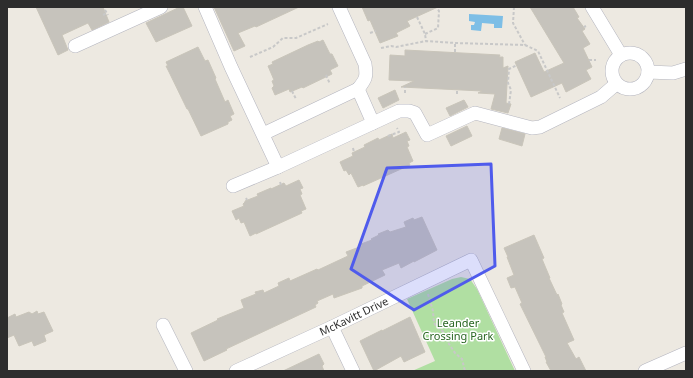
<svg xmlns="http://www.w3.org/2000/svg" width="693" height="378" font-family="'Noto Sans',sans-serif">
	<style>
		.green { fill: #b0dfa2 }
		.water { fill: #7dbee6 }
		.building { fill: #c6c3bc; stroke: #c9c5ba }
		.lines { fill: none; stroke-linecap: round; stroke-linejoin: round }
		.minor-casing { stroke: #b4b5bf; stroke-width: 14 }
		.path { stroke: #c8c8c8; stroke-width: 2; stroke-dasharray: 3 2; stroke-linecap: butt }
		.minor { stroke: #fff; stroke-width: 13 }
		.marked { fill: #4f5bec; fill-opacity: 0.2; stroke: #4f5bec; stroke-width: 3; stroke-linejoin: round }
		.labels { text-anchor: middle; stroke-width: 3; stroke-linejoin: round; paint-order: stroke }
		.street-label { font-size: 11px; fill: #2d2d2d; stroke: #fff }
		.park-label { font-size: 11px; fill: #286621; stroke: #fff }
	</style>
	<rect width="100%" height="100%" fill="#ede9e1"/>
	<polygon class="green" points="461,277 470,279 477,289 515,371 412,371 435,361 407,299 452,279"/>
	<polygon class="water" points="469,14 503,16 502,28 494,28 494,24 482,23 481,31 471,30 471,25 474,25 475,22 469,21"/>
	<g class="building">
		<polygon points="36,7 103,7 109,22 92,30 88,23 62,35 68,50 58,55"/>
		<polygon points="180,7 183,7 192,26 156,42 146,23"/>
		<polygon points="214,7 299,7 256,27 255,26 238,33 245,46 234,51"/>
		<polygon points="362,7 438,7 407,21 410,26 396,33 398,36 380,43 370,20 368,21"/>
		<polygon points="530,7 573,7 579,17 577,18 585,29 582,31 590,44 583,48 592,67 586,70 591,79 566,92 562,83 531,97 515,62 535,53 544,72 564,63"/>
		<polygon points="323,40 330,54 332,54 338,66 330,70 332,74 303,88 302,87 290,92 289,89 275,95 272,88 274,86 272,81 274,80 268,66 273,64 272,62 308,45 318,41 319,42"/>
		<polygon points="198,47 205,61 208,60 216,78 215,79 225,102 228,100 234,114 230,116 232,120 228,122 228,124 201,136 188,109 187,109 170,74 166,66 168,66 166,62"/>
		<polygon points="405,50 500,55 499,57 503,57 503,68 508,66 506,103 511,104 508,113 491,109 495,94 478,93 482,91 401,87 414,81 389,80 390,55 405,56"/>
		<polygon points="395,90 399,100 383,108 378,98"/>
		<polygon points="464,100 468,107 450,116 446,108"/>
		<polygon points="467,126 472,136 451,146 446,136"/>
		<polygon points="502,128 525,134 522,146 499,139"/>
		<polygon points="406,132 410,140 407,141 409,146 407,147 413,161 409,163 410,165 363,186 363,185 358,187 351,173 349,175 346,170 344,171 340,162 353,156 352,153 365,147 364,145 378,138 379,140 392,134 393,138"/>
		<polygon points="299,180 303,188 300,189 302,194 300,195 306,209 301,211 302,213 256,234 256,233 250,236 244,222 241,223 239,218 236,220 232,211 244,206 243,204 245,202 245,201 258,196 257,194 271,188 271,189 284,183 286,186"/>
		<polygon points="422,217 437,250 414,262 414,261 401,268 399,263 382,270 385,275 362,286 362,288 334,298 333,294 317,301 318,303 315,305 316,307 226,349 227,350 204,361 191,333 218,320 217,319 244,308 241,300 256,294 255,292 263,290 264,293 279,286 278,283 289,278 290,281 317,269 318,270 348,256 346,252 362,246 361,244 372,240 371,239 379,235 378,234 388,230 390,232 406,227 404,222 413,218 414,220"/>
		<polygon points="534,235 544,258 542,259 550,278 549,278 557,295 558,294 562,304 561,305 564,312 562,313 574,340 567,343 576,359 579,357 586,371 551,371 546,362 547,362 545,357 546,357 520,304 522,303 515,287 511,288 507,278 514,275 507,257 508,257 504,248"/>
		<polygon points="37,311 38,314 44,312 53,331 44,335 46,341 34,346 32,341 19,346 14,335 7,338 7,318 15,314 16,317 29,312 32,314"/>
		<polygon points="410,317 425,352 404,362 401,356 374,371 360,341 382,330 382,331"/>
		<polygon points="319,354 324,364 322,366 324,371 283,371"/>
	</g>
	<g class="lines">
		<g class="minor-casing">
			<g id="minor">
				<polyline points="205,7 231,67 278,167"/>
				<path d="M 339,7 L 365,64 C 367,77 366,79 358,89"/>
				<polyline points="592,7 621,55"/>
				<polyline points="75,46 161,7"/>
				<circle cx="630" cy="71" r="18"/>
				<polyline points="648,72 673,73 686,69"/>
				<polyline points="263,134 358,89 373,123"/>
				<polyline points="233,186 278,167 399,111 409,111 415,113 427,135 475,113 532,128 540,127 601,97 616,84"/>
				<polyline points="163,325 186,371"/>
				<polyline points="332,327 353,371"/>
				<path id="s1" d="M 236,371 L 332,327 L 471,260 L 524,371"/>
				<polyline points="645,371 686,353"/>
			</g>
		</g>
		<g class="path">
			<polyline points="514,7 513,23 525,45"/>
			<polyline points="105,10 108,15"/>
			<polyline points="103,15 107,13"/>
			<polyline points="417,17 425,34 426,41"/>
			<polyline points="584,27 586,26"/>
			<polyline points="370,33 376,31"/>
			<polyline points="425,34 438,28 439,11 437,8"/>
			<polyline points="381,48 391,46 396,47 426,41 455,43 525,45 538,51 560,98"/>
			<polyline points="455,52 455,43"/>
			<polyline points="250,57 273,47 283,38 296,38 328,24"/>
			<polyline points="589,60 596,60"/>
			<polyline points="326,75 330,84"/>
			<polyline points="292,91 296,99"/>
			<polyline points="405,93 405,87"/>
			<polyline points="457,94 457,89"/>
			<polyline points="509,104 511,90 508,83 509,69 517,65"/>
			<polyline points="388,136 399,132 397,128"/>
			<polyline points="353,148 354,152"/>
			<polyline points="280,182 281,185"/>
			<polyline points="246,198 247,200"/>
			<polyline points="428,294 433,311 434,323 437,327 445,333 449,344 455,353 462,359 465,371"/>
			<polyline points="448,339 458,333"/>
		</g>
		<use href="#minor" class="minor"/>
	</g>
	<path class="marked" d="M 491,164 L 495,266 L 414,310 L 351,269 L 387,168 Z"/>
	<g class="labels">
		<g class="street-label">
			<text dy="4" stroke="none"><textPath href="#s1" startOffset="130">McKavitt Drive</textPath></text>
		</g>
		<g class="park-label">
			<text x="458" y="327">Leander<tspan x="458" dy="13">Crossing Park</tspan></text>
		</g>
	</g>
	<rect width="693" height="378" fill="none" stroke="#2d2d2d" stroke-width="16"/>
</svg>
